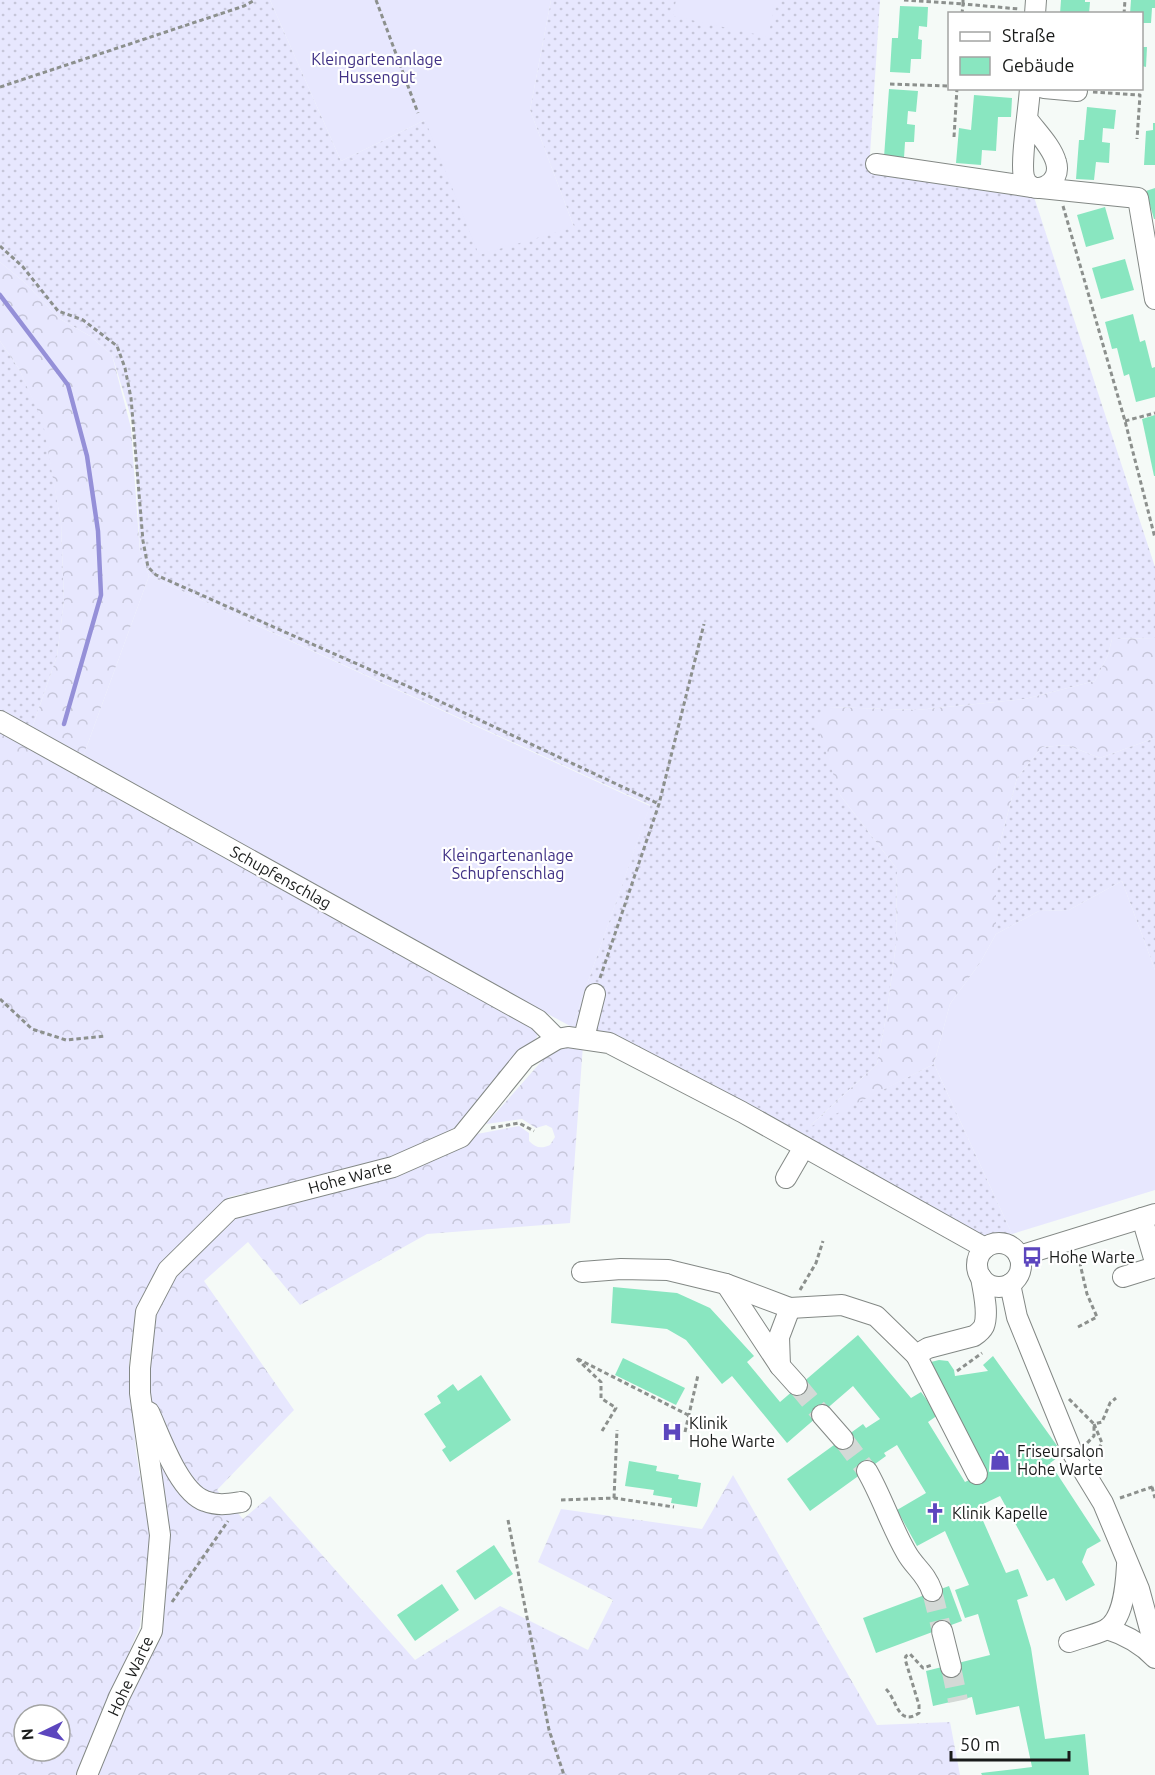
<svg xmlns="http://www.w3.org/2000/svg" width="1155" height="1775" font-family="Ubuntu,sans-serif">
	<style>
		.grass { fill: url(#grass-dots) }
		.forest { fill: url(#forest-crowns); fill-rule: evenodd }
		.garden { fill: #e7e7fe }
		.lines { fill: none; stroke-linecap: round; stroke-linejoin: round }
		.stream { stroke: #9590d8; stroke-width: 4.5 }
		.building { fill: #89e6c0 }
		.minor-tunnel { stroke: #d4d9d6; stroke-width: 20; stroke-dasharray: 20 10; stroke-linecap: butt }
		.minor-casing { stroke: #838885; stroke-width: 22 }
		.path { stroke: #8c908d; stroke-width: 3; stroke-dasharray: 4.5 3; stroke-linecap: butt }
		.minor { stroke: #fff; stroke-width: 20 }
		.labels { text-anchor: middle; stroke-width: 4.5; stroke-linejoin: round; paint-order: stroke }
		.park-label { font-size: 16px; fill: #403185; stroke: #fff }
		.street-label { font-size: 16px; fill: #191b1a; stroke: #fff }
		.poi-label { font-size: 16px; fill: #191b1a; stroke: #fff; text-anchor: start }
	</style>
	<defs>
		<pattern id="grass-dots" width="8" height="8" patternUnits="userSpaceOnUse" patternTransform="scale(1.5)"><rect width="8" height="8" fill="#e7e7fe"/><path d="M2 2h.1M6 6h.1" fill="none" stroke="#c6c6d9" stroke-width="1.8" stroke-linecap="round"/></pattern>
		<pattern id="forest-crowns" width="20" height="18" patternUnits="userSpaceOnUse" patternTransform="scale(1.5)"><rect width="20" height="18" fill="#e7e7fe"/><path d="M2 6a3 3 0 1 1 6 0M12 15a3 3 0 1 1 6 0" fill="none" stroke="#c6c6d9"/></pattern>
	</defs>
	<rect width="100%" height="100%" fill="#f5faf7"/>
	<g class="grass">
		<polygon points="0,0 270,0 341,161 425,120 574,227 530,110 551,0 880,0 869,170 1033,194 1155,567 1155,638 1112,639 1108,655 1095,681 1025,699 917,710 829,707 840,795 897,869 896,944 887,1012 877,1064 810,1126 934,1064 1012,1234 989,1246 584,1038 572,1027 650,805 149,576 140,553 134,427 112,355 90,336 60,319 24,282 0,262"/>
		<polygon points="0,341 19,369 44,423 61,523 64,601 57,656 31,731 0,713"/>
		<polygon points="1155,738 1155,970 1122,881 1069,910 1039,911 996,934 996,858 1017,778 1042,747 1067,745 1100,758"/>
	</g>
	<g class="forest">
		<polygon points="0,262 24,282 60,319 90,336 112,355 131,428 140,553 149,576 81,762 31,731 57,656 64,601 61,523 43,423 19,369 0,341"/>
		<polygon points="1155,638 1155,738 1100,758 1067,745 1042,747 1017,778 996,858 996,934 980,963 950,1004 934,1064 808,1128 877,1064 887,1012 896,944 897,869 840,795 815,718 829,707 917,710 1025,699 1095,681 1108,655 1112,639"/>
		<path d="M 0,727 L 538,1024 L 537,1037 L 456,1130 L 390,1160 L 229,1197 L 163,1265 L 137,1306 L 129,1364 L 136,1452 L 150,1535 L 140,1626 L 78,1775 L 0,1775 ZM 24,1715 L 60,1715 L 60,1751 L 24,1751 Z"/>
		<path d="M 559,1045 L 583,1045 L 570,1223 L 427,1234 L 300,1305 L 248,1242 L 204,1281 L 294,1410 L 217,1490 L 243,1519 L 270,1496 L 415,1660 L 500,1606 L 588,1650 L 613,1600 L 538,1562 L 561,1509 L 702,1529 L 733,1475 L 877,1725 L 950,1722 L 960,1775 L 97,1775 L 125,1701 L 160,1631 L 147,1370 L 154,1312 L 177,1276 L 236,1217 L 467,1143 L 477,1134 L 519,1126 L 529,1133 L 529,1141 C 536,1148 541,1149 550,1145 L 555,1137 L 552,1128 L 546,1125 L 536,1128 L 522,1119 L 486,1124 L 540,1063 Z"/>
	</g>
	<g class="garden">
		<polygon points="270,0 551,0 530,110 574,227 479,255 425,120 341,161"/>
		<polygon points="676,0 776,0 768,37 673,16"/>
		<polygon points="149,576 650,806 572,1027 81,762"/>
		<polygon points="1122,881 1155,970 1155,1190 1012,1234 934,1064 950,1004 980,963 996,934 1039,911 1069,910"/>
	</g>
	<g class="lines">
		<polyline class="stream" points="0,295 68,385 87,456 98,531 101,595 64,724"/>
	</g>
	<g class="building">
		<polygon points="1061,0 1085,0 1085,2 1090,2 1089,14 1060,14"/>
		<polygon points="1131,0 1155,0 1155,8 1152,8 1151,23 1142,23 1142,14 1130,14"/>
		<polygon points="900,6 928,7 927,27 919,26 918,39 922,40 921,59 911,59 910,73 890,72 892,38 898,38"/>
		<polygon points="1142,47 1147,47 1146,67 1142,66"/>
		<polygon points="889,89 918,91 916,112 908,111 907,124 915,125 914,142 905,142 904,158 884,157"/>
		<polygon points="974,95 1012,98 1011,117 998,117 996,151 982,150 981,165 956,163 959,128 971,130"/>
		<polygon points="1087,107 1116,110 1114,129 1103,128 1102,142 1110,143 1109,163 1096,162 1094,180 1076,179 1079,140 1084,140"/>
		<polygon points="1153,123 1155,123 1155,165 1144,165 1146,131 1153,130"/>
		<polygon points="1155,188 1155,219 1154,219 1146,191"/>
		<polygon points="1105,207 1114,239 1086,247 1077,215"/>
		<polygon points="1125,259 1134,290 1101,299 1092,268"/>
		<polygon points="1133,314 1140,342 1145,340 1152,368 1155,367 1155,397 1136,402 1129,374 1124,376 1117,348 1112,349 1105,322"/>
		<polygon points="1155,415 1155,476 1154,476 1142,419"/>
		<polygon points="613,1287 677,1293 710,1308 754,1356 747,1362 780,1402 858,1335 911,1398 921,1392 938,1415 928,1422 965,1482 985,1472 927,1363 939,1360 948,1361 954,1370 955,1376 988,1371 983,1365 993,1356 1063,1454 1050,1463 1101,1541 1087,1549 1082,1562 1095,1585 1066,1601 1054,1578 1047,1581 1000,1496 977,1507 1006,1573 1018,1569 1028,1596 1017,1600 1031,1648 1045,1739 1085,1734 1089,1775 982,1775 981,1773 1032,1767 1019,1706 976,1715 972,1697 933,1706 926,1671 990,1655 978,1614 965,1618 955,1590 969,1585 945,1531 917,1546 897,1510 926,1493 897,1445 884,1453 886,1456 810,1511 787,1479 863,1424 866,1428 880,1419 853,1386 787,1443 732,1376 722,1384 686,1340 667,1329 611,1323"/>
		<polygon points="623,1358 685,1388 676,1405 615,1375"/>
		<polygon points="481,1375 511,1420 450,1462 442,1450 446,1447 424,1414 441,1403 437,1396 453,1384 458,1391"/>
		<polygon points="629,1461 657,1466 656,1471 679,1475 678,1479 701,1483 697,1507 671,1503 672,1498 653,1495 654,1490 625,1486"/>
		<polygon points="494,1545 513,1574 475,1600 456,1571"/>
		<polygon points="442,1584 459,1610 415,1641 397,1615"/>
		<polygon points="949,1586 962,1621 876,1653 863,1618"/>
	</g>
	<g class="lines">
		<g class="minor-tunnel">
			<polyline points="797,1385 822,1415"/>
			<polyline points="843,1439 867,1471"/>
			<polyline points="932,1591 942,1631"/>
			<polyline points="951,1667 958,1701"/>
		</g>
		<g class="minor-casing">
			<g id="minor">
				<polyline points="1035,14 1036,0"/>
				<polyline points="1044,88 1077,91"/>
				<path d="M 1028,120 C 1037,132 1052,147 1056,162 C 1063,185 1031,199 1024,177 C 1020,162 1029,108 1030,88"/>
				<polyline points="876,164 1032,187"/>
				<polyline points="1041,188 1138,198 1155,299"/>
				<polyline points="0,721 538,1020 557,1039"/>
				<polyline points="584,1038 595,994"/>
				<polyline points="786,1178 804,1147"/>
				<polyline points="1142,1218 1155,1262"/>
				<circle cx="999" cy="1265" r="22"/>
				<polyline points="1019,1256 1155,1214"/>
				<path d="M 582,1272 L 621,1269 L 668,1270 L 726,1284 L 790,1308 L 842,1305 L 876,1316 L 916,1355 L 928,1348 L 974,1336 C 977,1334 982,1330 984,1326 C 989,1312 983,1291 981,1277"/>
				<polyline points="1123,1277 1155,1267"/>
				<polyline points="726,1284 780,1366 797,1385"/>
				<polyline points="1010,1284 1017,1317 1072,1452 1103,1503 1139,1589 1155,1648"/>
				<polyline points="916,1355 977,1474"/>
				<polyline points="780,1366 779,1337 790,1308"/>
				<path d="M 149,1412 C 160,1436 179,1492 205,1501 C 218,1506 228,1504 241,1502"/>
				<polyline points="822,1415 843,1439"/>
				<path d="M 867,1471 C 882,1497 891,1526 906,1552 C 914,1567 926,1573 932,1591"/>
				<path d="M 1107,1629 C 1126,1635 1141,1643 1155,1658"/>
				<polyline points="942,1631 951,1667"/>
				<path d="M 1069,1642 C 1080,1638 1094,1635 1105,1630 C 1124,1620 1126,1584 1127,1565"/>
				<polyline points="87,1775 119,1697 152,1631 160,1535 140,1393 140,1368 146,1312 168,1270 230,1209 393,1167 461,1137 525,1058 557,1039 568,1037 609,1043 742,1112 985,1248"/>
			</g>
		</g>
		<g class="path">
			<polyline points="376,0 418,113"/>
			<polyline points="904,0 963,4 963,0"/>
			<polyline points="962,14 963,4 1019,9"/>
			<polyline points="1124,14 1125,0"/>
			<polyline points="890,84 950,86"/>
			<polyline points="0,87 244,6 255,0"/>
			<polyline points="1093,92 1140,95 1137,139"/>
			<polyline points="954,137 957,88"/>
			<polyline points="1063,206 1125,421 1155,538"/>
			<polyline points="0,246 23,267 58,311 83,320 117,346 125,368 131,398 143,541 148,567 156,575 407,686 659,804"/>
			<polyline points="1125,421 1155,413"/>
			<polyline points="600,978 659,804 704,624"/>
			<polyline points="0,999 32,1029 66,1040 106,1036"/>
			<polyline points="491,1128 519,1123 534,1131"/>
			<polyline points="800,1290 816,1263 823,1241"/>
			<polyline points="1078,1327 1097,1317 1087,1294 1078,1255"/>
			<polyline points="957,1371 982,1353"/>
			<polyline points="1069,1399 1094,1424 1094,1436 1086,1444"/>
			<polyline points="602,1431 616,1408 601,1398 601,1382 576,1358 688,1415"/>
			<polyline points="685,1432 698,1375"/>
			<polyline points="1095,1455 1102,1443 1094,1424 1102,1422 1110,1403 1116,1398"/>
			<polyline points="1152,1487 1155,1498"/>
			<polyline points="614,1498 617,1430"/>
			<polyline points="1120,1498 1155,1486"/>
			<polyline points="561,1500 614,1498 674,1507"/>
			<polyline points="508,1520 549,1730 564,1775"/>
			<polyline points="172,1602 228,1521"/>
			<path d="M 886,1689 C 897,1700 898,1727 919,1713 L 919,1705 L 905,1659 L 906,1656 L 910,1654 L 923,1668 L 932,1665"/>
		</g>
		<use href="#minor" class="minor"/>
	</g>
	<defs>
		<g id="bus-bare" transform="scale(1.62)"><path d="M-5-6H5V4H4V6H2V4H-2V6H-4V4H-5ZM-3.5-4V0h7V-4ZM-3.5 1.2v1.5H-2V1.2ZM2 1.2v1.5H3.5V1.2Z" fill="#5c46be" stroke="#fff" stroke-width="2.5" paint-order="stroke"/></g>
		<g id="hospital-bare" transform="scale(1.62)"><path d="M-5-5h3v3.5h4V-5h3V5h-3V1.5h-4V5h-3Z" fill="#5c46be" stroke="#fff" stroke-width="2.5" paint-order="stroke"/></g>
		<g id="shop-bare" transform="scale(1.62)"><path d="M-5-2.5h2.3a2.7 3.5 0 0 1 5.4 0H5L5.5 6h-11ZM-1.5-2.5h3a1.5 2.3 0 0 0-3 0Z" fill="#5c46be" stroke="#fff" stroke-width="2.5" paint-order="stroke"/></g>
		<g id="church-bare" transform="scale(1.62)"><path d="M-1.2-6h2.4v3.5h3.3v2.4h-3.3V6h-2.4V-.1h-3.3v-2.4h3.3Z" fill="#5c46be" stroke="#fff" stroke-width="2.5" paint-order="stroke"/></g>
	</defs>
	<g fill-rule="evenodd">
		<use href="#bus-bare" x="1032" y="1257"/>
		<use href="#hospital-bare" x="672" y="1432"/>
		<use href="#shop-bare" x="1000" y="1460"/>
		<use href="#church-bare" x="935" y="1513"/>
	</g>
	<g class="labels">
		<g class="park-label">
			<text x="377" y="65">Kleingartenanlage<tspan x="377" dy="18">Hussengut</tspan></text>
			<text x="508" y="861">Kleingartenanlage<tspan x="508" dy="18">Schupfenschlag</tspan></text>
		</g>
		<g class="street-label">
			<text transform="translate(281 877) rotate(29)" y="6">Schupfenschlag</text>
			<text transform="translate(350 1177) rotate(-15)" y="6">Hohe Warte</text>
			<text transform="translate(130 1676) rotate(-65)" y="6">Hohe Warte</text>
		</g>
		<g class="poi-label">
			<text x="1049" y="1263">Hohe Warte</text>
			<text x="689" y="1429">Klinik<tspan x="689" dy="18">Hohe Warte</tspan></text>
			<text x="1017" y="1457">Friseursalon<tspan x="1017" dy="18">Hohe Warte</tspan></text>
			<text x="952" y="1519">Klinik Kapelle</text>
		</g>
	</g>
	<rect x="948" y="12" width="195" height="78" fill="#ffffff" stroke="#a3a4a3" stroke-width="1.5"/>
	<rect x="960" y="32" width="30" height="9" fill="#ffffff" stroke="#a3a4a3" stroke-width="1.5"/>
	<text x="1002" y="42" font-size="18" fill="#191b1a">Straße</text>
	<rect x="960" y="57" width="30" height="18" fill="#89e6c0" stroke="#a3a4a3" stroke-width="1.5"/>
	<text x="1002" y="72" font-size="18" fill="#191b1a">Gebäude</text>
	<g transform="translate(42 1733) rotate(265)"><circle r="28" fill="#ffffff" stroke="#a3a4a3" stroke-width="1.5"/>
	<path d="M0-4.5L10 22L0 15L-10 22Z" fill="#5c46be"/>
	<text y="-9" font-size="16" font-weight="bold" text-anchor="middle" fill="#191b1a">N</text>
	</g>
	<path d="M951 1751v9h118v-9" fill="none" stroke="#191b1a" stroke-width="3"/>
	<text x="960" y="1751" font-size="18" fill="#191b1a" stroke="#ffffff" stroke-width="4.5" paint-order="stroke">50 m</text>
</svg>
